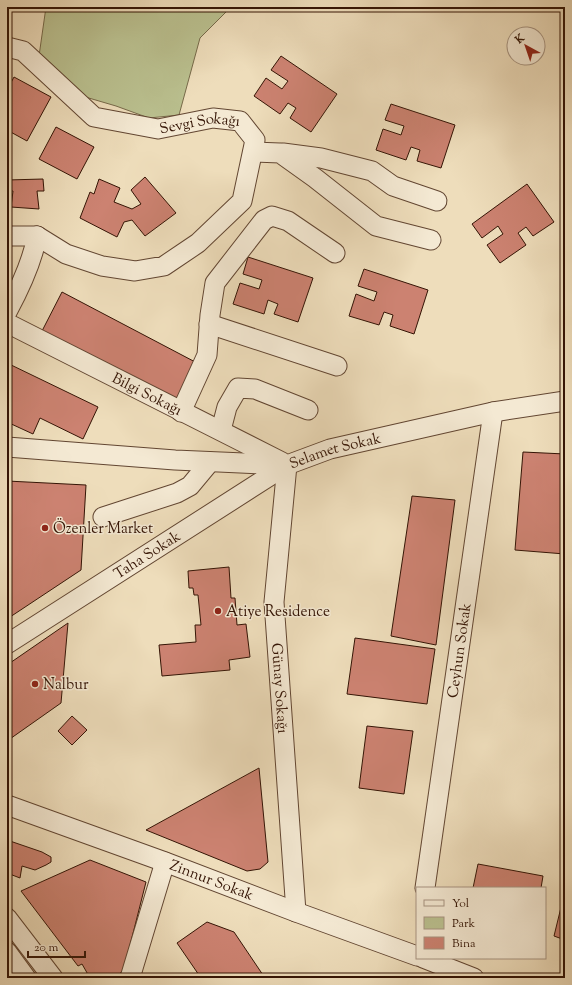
<svg xmlns="http://www.w3.org/2000/svg" width="572" height="985" font-family="'Sorts Mill Goudy',serif">
	<style>
		.green { fill: #bac08f; stroke: #776a4a }
		.building { fill: #cc8271; stroke: #341405 }
		.lines { fill: none; stroke-linecap: round; stroke-linejoin: round }
		.minor-casing { stroke: #624632; stroke-width: 21 }
		.minor { stroke: #f4e9d3; stroke-width: 19 }
		.poi-dot { fill: #8f2418; stroke: #f4e9d3; stroke-width: 1.5 }
		.labels { text-anchor: middle; stroke-width: 3; stroke-linejoin: round; paint-order: stroke }
		.street-label { font-size: 15px; fill: #341405; stroke: #f4e9d3 }
		.poi-label { font-size: 15px; fill: #341405; stroke: #f4e9d3; text-anchor: start }
	</style>
	<rect width="100%" height="100%" fill="#edb"/>
	<filter id="stains"><feTurbulence type="fractalNoise" baseFrequency=".005" numOctaves="4"/><feColorMatrix values="0 0 0 0 .2 0 0 0 0 .09 0 0 0 0 .02 0 0 0 .5 -.17"/></filter>
	<radialGradient id="worn" r=".72"><stop offset=".6" stop-color="#630" stop-opacity="0"/><stop offset="1" stop-color="#630" stop-opacity=".3"/></radialGradient>
	<polygon class="green" points="46,7 231,7 200,38 179,115 149,118 116,106 82,96 39,56"/>
	<g class="building">
		<polygon points="281,56 337,94 311,132 290,118 296,108 288,103 280,114 254,96 266,78 282,89 288,81 271,70"/>
		<polygon points="14,77 51,97 27,141 7,130 7,90"/>
		<polygon points="391,104 455,125 441,168 417,161 420,150 411,147 406,160 376,150 383,129 401,135 404,126 385,120"/>
		<polygon points="56,127 94,147 77,179 39,159"/>
		<polygon points="145,177 176,213 145,236 132,220 124,222 117,237 80,218 90,192 94,194 99,179 120,188 114,202 132,209 141,204 131,190"/>
		<polygon points="43,179 44,191 37,191 39,209 11,207 13,191 7,191 7,180"/>
		<polygon points="527,184 554,222 533,236 526,227 518,233 526,245 500,263 487,245 503,234 498,226 482,238 472,224"/>
		<polygon points="248,257 313,278 298,322 274,314 278,304 268,300 264,314 233,304 240,283 259,289 262,280 243,274"/>
		<polygon points="364,269 428,290 414,334 390,326 393,315 384,312 379,325 349,316 356,294 374,301 377,292 358,286"/>
		<polygon points="62,292 199,364 178,403 42,331"/>
		<polygon points="7,363 98,407 83,439 40,418 33,434 7,422"/>
		<polygon points="523,452 565,454 565,554 515,550"/>
		<polygon points="7,481 86,485 81,570 7,619"/>
		<polygon points="412,496 455,500 436,645 391,636"/>
		<polygon points="229,567 231,598 235,598 237,625 246,624 250,657 229,660 230,670 162,676 159,645 196,642 195,625 201,625 198,595 194,595 193,588 189,588 188,571"/>
		<polygon points="68,623 61,703 7,741 7,665"/>
		<polygon points="355,638 435,649 427,704 347,694"/>
		<polygon points="72,716 87,730 72,745 58,731"/>
		<polygon points="367,726 413,731 404,794 359,788"/>
		<polygon points="259,768 268,862 260,869 247,871 146,830"/>
		<polygon points="7,840 42,852 51,857 51,862 46,865 35,870 22,866 20,878 7,873"/>
		<polygon points="90,860 146,882 124,969 116,978 90,978 82,964 78,966 21,891"/>
		<polygon points="478,864 543,876 541,888 473,888"/>
		<polygon points="565,891 565,940 554,936"/>
		<polygon points="207,922 234,932 265,978 201,978 177,943"/>
	</g>
	<g class="lines">
		<g class="minor-casing">
			<g id="minor">
				<path id="s1" d="M 7,47 L 23,51 L 94,117 L 158,129 L 213,118 L 240,121 L 255,140 L 242,201 L 198,243 L 164,266 L 135,271 L 102,266 L 66,254 L 37,236"/>
				<polyline points="253,152 280,153 315,178 376,226 431,240"/>
				<polyline points="283,153 321,158 372,171 393,186 437,201"/>
				<polyline points="7,236 37,236"/>
				<path d="M 7,312 C 20,288 32,263 37,236"/>
				<path id="s2" d="M 7,323 L 282,462"/>
				<polyline points="209,324 337,366"/>
				<polyline points="181,412 207,355 210,315 215,283 264,220 272,216 288,221 335,253"/>
				<polyline points="221,430 227,407 238,388 255,389 308,410"/>
				<path id="s3" d="M 7,447 L 175,460 L 287,465 L 330,449 L 493,412 L 565,401"/>
				<path id="s4" d="M 287,465 L 274,602 L 296,912"/>
				<polyline points="103,517 177,493 190,486 210,462"/>
				<path id="s5" d="M 7,644 L 287,465"/>
				<path id="s6" d="M 7,805 L 165,862 L 296,912 L 417,956"/>
				<path id="s7" d="M 425,888 L 493,412"/>
				<polyline points="7,918 53,978"/>
				<polyline points="7,952 26,978"/>
				<polyline points="423,958 474,978"/>
				<polyline points="130,978 165,862"/>
			</g>
		</g>
		<use href="#minor" class="minor"/>
	</g>
	<g class="poi-dot">
		<circle cx="45" cy="528" r="4"/>
		<circle cx="218" cy="611" r="4"/>
		<circle cx="35" cy="684" r="4"/>
	</g>
	<g class="labels">
		<g class="street-label">
			<text dy="5" stroke="none"><textPath href="#s1" startOffset="221">Sevgi Sokağı</textPath></text>
			<text dy="5" stroke="none"><textPath href="#s2" startOffset="157">Bilgi Sokağı</textPath></text>
			<text dy="5" stroke="none"><textPath href="#s3" startOffset="331">Selamet Sokak</textPath></text>
			<text dy="5" stroke="none"><textPath href="#s5" startOffset="166">Taha Sokak</textPath></text>
			<text dy="5" stroke="none"><textPath href="#s7" startOffset="240">Ceyhun Sokak</textPath></text>
			<text dy="5" stroke="none"><textPath href="#s4" startOffset="224">Günay Sokağı</textPath></text>
			<text dy="5" stroke="none"><textPath href="#s6" startOffset="218">Zinnur Sokak</textPath></text>
		</g>
		<g class="poi-label">
			<text x="53" y="533">Özenler Market</text>
			<text x="226" y="616">Atiye Residence</text>
			<text x="43" y="689">Nalbur</text>
		</g>
	</g>
	<rect width="572" height="985" fill="none" stroke="#edb" stroke-width="24"/>
	<rect x="8" y="8" width="556" height="969" fill="none" stroke="#341405" stroke-width="2"/>
	<rect x="12" y="12" width="548" height="961" fill="none" stroke="#341405"/>
	<rect x="416" y="887" width="130" height="72" fill="#f4e9d3" stroke="#a79481"/>
	<rect x="424" y="900" width="20" height="6" fill="#f4e9d3" stroke="#a79481"/>
	<text x="452" y="907" font-size="12" fill="#341405">Yol</text>
	<rect x="424" y="917" width="20" height="12" fill="#bac08f" stroke="#a79481"/>
	<text x="452" y="927" font-size="12" fill="#341405">Park</text>
	<rect x="424" y="937" width="20" height="12" fill="#cc8271" stroke="#a79481"/>
	<text x="452" y="947" font-size="12" fill="#341405">Bina</text>
	<g transform="translate(526 46) rotate(320)"><circle r="19" fill="#f4e9d3" stroke="#a79481"/>
	<path d="M0-3L7 15L0 10L-7 15Z" fill="#8f2418"/>
	<text y="-6" font-size="11" font-weight="bold" text-anchor="middle" fill="#341405">K</text>
	</g>
	<path d="M28 951v6h57v-6" fill="none" stroke="#341405" stroke-width="2"/>
	<text x="34" y="951" font-size="12" fill="#341405" stroke="#f4e9d3" stroke-width="3" paint-order="stroke">20 m</text>
	<rect width="100%" height="100%" filter="url(#stains)"/>
	<rect width="100%" height="100%" fill="url(#worn)"/>
</svg>
